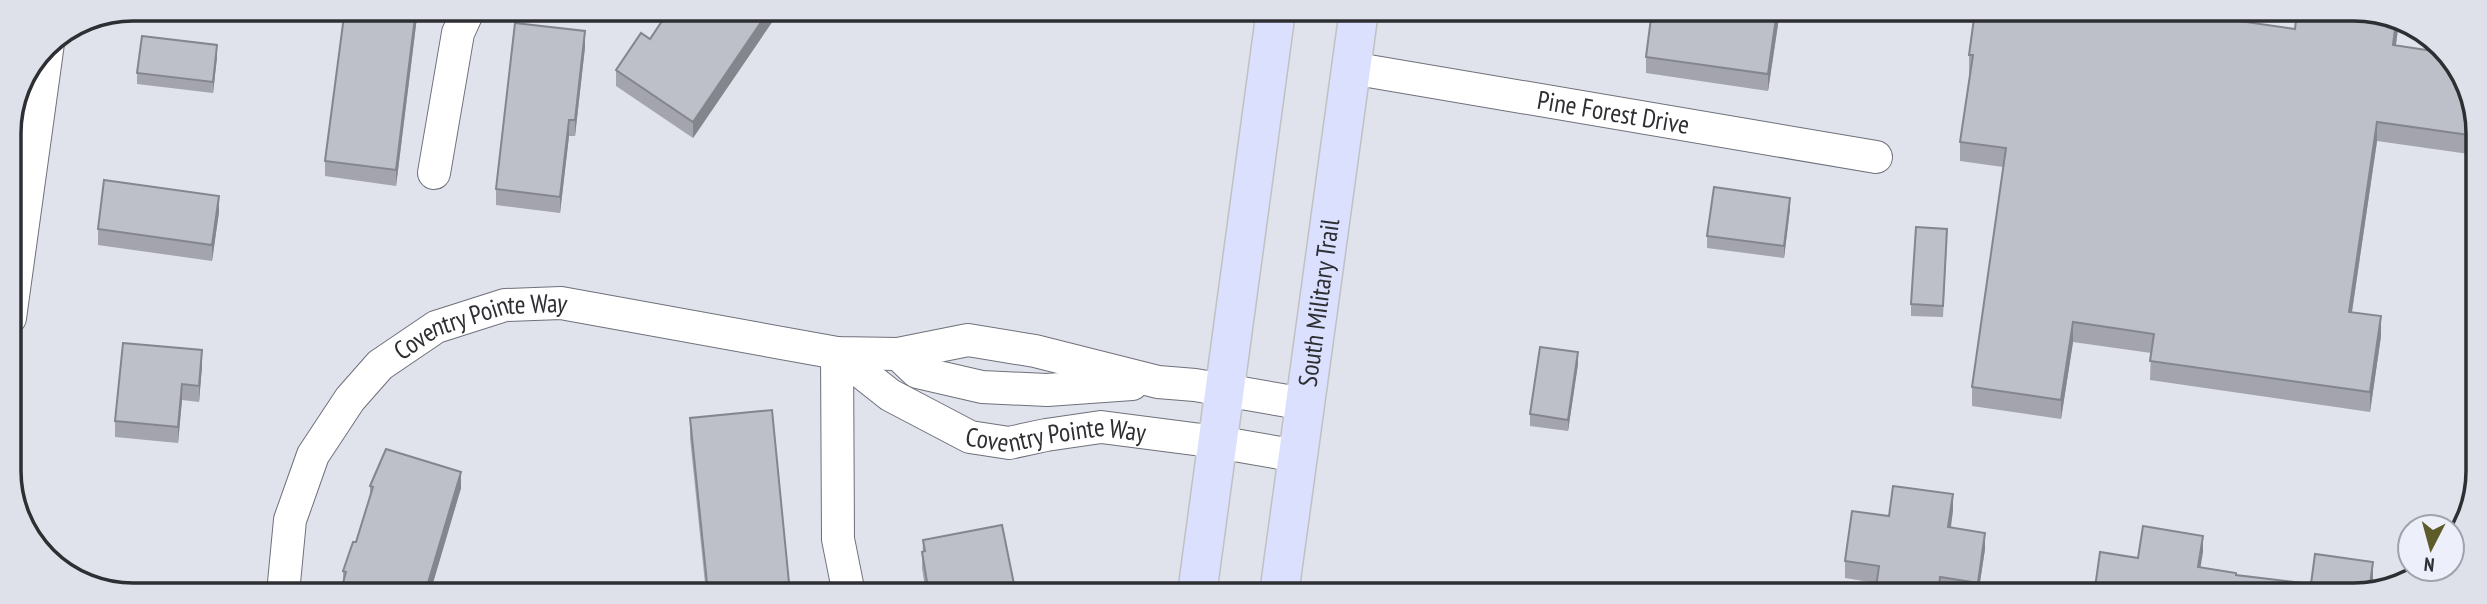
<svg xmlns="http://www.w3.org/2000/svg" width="2487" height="604" font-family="'PT Sans Narrow',sans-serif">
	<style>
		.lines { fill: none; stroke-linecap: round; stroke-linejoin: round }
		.minor-casing { stroke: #6e707a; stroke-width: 34 }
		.major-casing { stroke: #c0c1c2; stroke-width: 41 }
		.minor { stroke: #fff; stroke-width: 32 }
		.major { stroke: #dae0fe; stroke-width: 38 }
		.wall { fill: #a3a4ad }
		.shaded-wall { fill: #84868d }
		.building { fill: #bdbfc9; stroke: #84868d; stroke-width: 2 }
		.labels { text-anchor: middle; stroke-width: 6; stroke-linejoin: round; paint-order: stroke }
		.street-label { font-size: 26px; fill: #2e2f33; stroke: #edeffa }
		.rim { fill: none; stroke: #2e2f33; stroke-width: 3.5 }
	</style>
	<rect width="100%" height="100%" fill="#e0e2ec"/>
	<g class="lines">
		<g class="minor-casing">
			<g id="minor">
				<path id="s1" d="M 1351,68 L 1876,157"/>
				<polyline points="434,173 458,33 469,9"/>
				<polyline points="10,318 48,43"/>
				<path id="s2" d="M 837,353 L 890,395 L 970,437 L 1009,443 L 1046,435 L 1101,427 L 1217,442 L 1298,456"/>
				<polyline points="837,353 838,539 849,594"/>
				<polyline points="898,354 917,372 982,387 1047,390 1132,384"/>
				<path id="s3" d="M 283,593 L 290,520 L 313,455 L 350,399 L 380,365 L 436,327 L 505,305 L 561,303 L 837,353 L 898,354 L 968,340 L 1035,351 L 1158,382 L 1195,385 L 1305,404"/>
			</g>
		</g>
		<g class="major-casing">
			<g id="major">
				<polyline points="1197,594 1276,10"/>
				<path id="s4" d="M 1279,594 L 1359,10"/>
			</g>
		</g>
		<use href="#minor" class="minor"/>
		<use href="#major" class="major"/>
	</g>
	<g class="wall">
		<polygon points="346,9 418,9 396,186 325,176 325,161"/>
		<polygon points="781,9 693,138 616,86 616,70 650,39"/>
		<polygon points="1652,10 1780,11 1768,91 1646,73 1646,57"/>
		<polygon points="2399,22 2396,45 2476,109 2476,155 2377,141 2352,312 2381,336 2370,412 2150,380 2151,353 2073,342 2061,419 1972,406 1972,387 2003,167 1960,161 1960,142 1970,74 1969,74 1969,55"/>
		<polygon points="585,47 575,136 569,136 560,213 496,205 496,189"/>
		<polygon points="217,57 213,93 137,84 137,73"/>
		<polygon points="1790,209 1784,258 1707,248 1707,236"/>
		<polygon points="219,212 212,261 98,245 98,229"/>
		<polygon points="1947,241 1943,317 1911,316 1911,304"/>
		<polygon points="1578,364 1568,431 1530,426 1530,414"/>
		<polygon points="202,366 199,402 182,400 178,443 115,437 115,421"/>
		<polygon points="690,418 790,593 706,593 690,438"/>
		<polygon points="370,486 461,488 430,593 343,593 343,571 356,542 370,496"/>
		<polygon points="1953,510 1951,528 1985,549 1978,595 1950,595 1845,578 1845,561"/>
		<polygon points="923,540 1016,594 926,594 922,568"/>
	</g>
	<g class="shaded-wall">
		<polygon points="416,9 418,9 396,186 396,170"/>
		<polygon points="770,9 781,9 693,138 693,122"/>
		<polygon points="1777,11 1780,11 1768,91 1768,74"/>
		<polygon points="2396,21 2399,22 2393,64 2393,45"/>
		<polygon points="585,31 585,47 575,136 575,120"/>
		<polygon points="217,45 217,57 213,93 213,82"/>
		<polygon points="569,120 569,136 560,213 560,197"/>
		<polygon points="2377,122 2377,141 2349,331 2349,312"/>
		<polygon points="219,196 219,212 212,261 212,245"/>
		<polygon points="1790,198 1790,209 1784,258 1784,246"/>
		<polygon points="2381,316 2381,336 2370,412 2370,392"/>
		<polygon points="2073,322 2073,342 2061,419 2061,400"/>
		<polygon points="202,350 202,366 199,402 199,386"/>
		<polygon points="1578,352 1578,364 1568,431 1568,420"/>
		<polygon points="182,384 182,400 178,443 178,427"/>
		<polygon points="461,472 461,488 430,593 425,593"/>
		<polygon points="1953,494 1953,510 1948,544 1948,527"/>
		<polygon points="1985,533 1985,549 1978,595 1978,583"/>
		<polygon points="2203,536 2203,552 2198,583 2198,567"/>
		<polygon points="2373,562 2373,578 2372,591 2369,592"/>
	</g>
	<g class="building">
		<polygon points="346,9 416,9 396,170 325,161 344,16"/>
		<polygon points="670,9 770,9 693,122 616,70 641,33 650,39"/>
		<polygon points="1652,10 1777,11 1768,74 1646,57"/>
		<polygon points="1975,11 2170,11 2295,29 2297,11 2378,11 2396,21 2393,45 2446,53 2476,109 2476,136 2377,122 2349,312 2381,316 2370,392 2150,361 2154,334 2073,322 2061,400 1972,387 2006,148 1960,142 1973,55 1969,55"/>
		<polygon points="515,23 585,31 575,120 569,120 560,197 496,189"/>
		<polygon points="142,36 217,45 213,82 137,73"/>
		<polygon points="104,180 219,196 212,245 98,229"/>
		<polygon points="1714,187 1790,198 1784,246 1707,236"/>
		<polygon points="1916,227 1947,229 1943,306 1911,304"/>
		<polygon points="123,343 202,350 199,386 182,384 178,427 115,421"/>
		<polygon points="1540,347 1578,352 1568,420 1530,414"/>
		<polygon points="772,410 790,593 708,593 690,418"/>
		<polygon points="386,449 461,472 425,593 376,593 343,583 346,572 343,571 353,542 356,542 373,487 370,486"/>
		<polygon points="1893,486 1953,494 1948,527 1985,533 1978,583 1940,577 1938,595 1875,595 1879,566 1845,561 1852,511 1889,516"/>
		<polygon points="1002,525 1016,594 929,594 922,552 925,551 923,540"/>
		<polygon points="2143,526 2203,536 2198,567 2236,573 2236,575 2311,584 2315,554 2373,562 2369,592 2361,595 2094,595 2100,552 2138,558"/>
	</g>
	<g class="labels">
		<g class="street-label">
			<text dy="9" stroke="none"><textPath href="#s1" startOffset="266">Pine Forest Drive</textPath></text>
			<text dy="9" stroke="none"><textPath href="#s4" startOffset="294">South Military Trail</textPath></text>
			<text dy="9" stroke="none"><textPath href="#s3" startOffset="366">Coventry Pointe Way</textPath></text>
			<text dy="9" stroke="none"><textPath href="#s2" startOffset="245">Coventry Pointe Way</textPath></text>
		</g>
	</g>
	<path d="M0 0H2487V604H0ZM133 21H2354A112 112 0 0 1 2466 133V471A112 112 0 0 1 2354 583H133A112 112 0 0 1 21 471V133A112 112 0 0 1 133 21Z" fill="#dee0ea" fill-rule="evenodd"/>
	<path class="rim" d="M133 21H2354A112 112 0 0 1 2466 133V471A112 112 0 0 1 2354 583H133A112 112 0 0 1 21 471V133A112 112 0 0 1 133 21Z"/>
	<g transform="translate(2431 548) rotate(186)"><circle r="33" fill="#edeffa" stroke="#a1a2aa" stroke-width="2"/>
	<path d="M0-5L12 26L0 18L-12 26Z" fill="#5d5c29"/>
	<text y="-10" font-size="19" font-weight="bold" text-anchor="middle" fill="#2e2f33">N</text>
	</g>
</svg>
